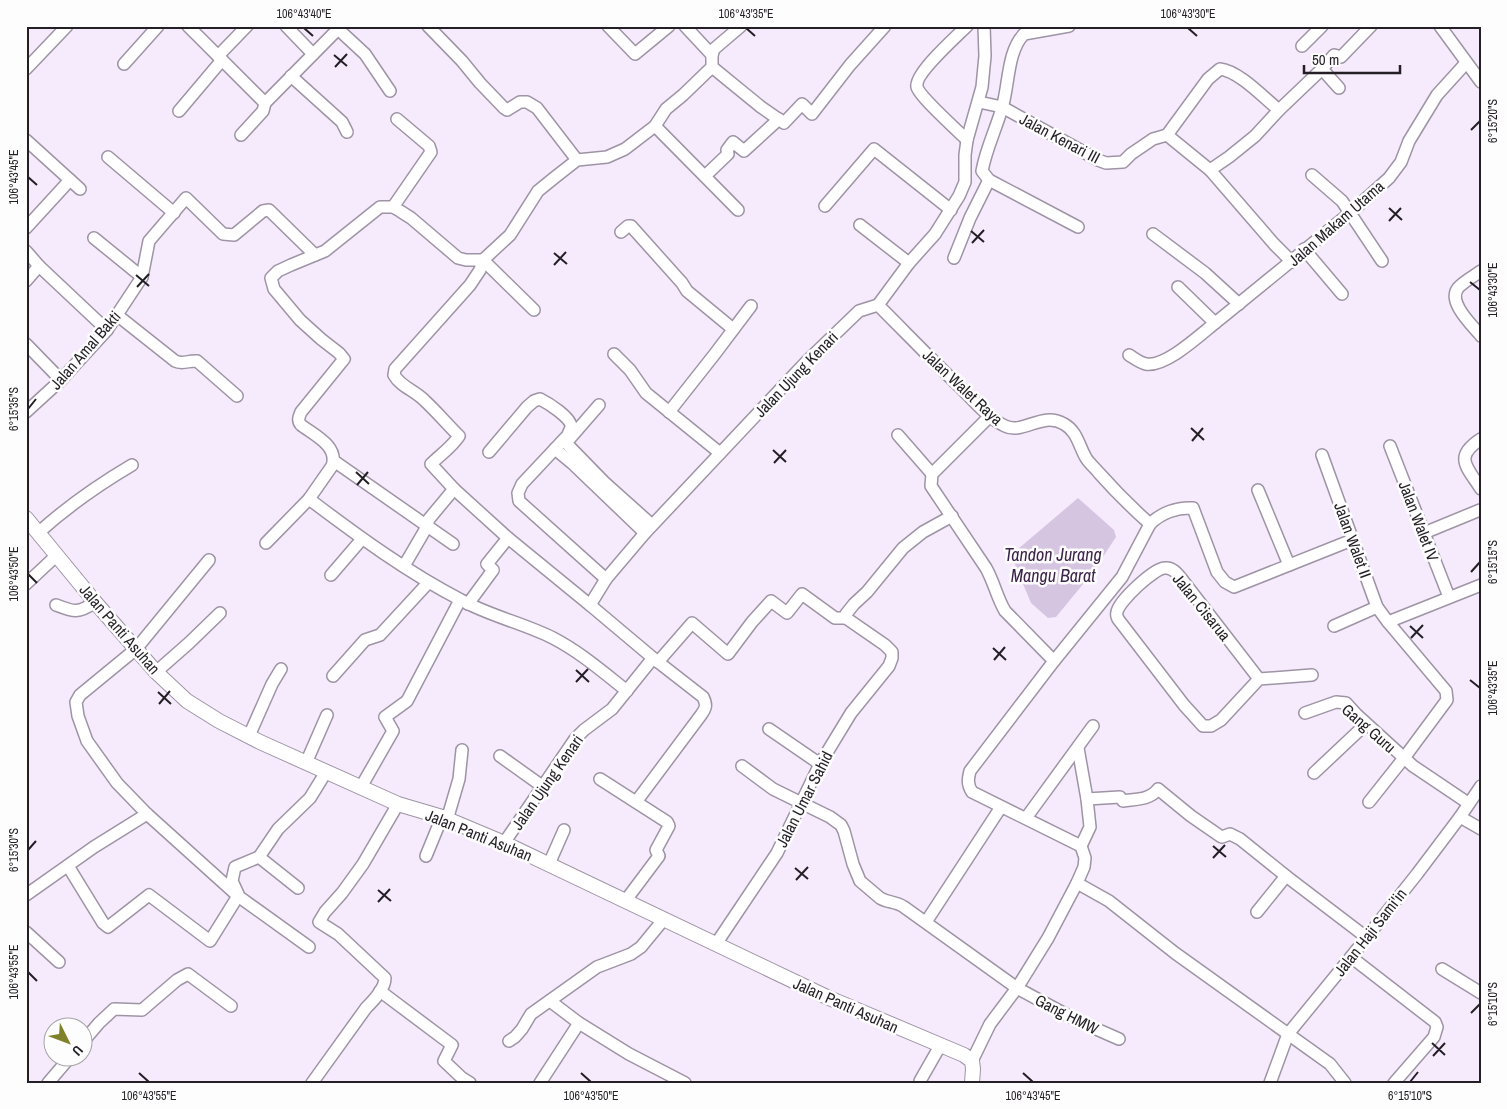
<svg xmlns="http://www.w3.org/2000/svg" width="1507" height="1109" font-family="'Archivo Narrow',sans-serif">
	<style>
		.water { fill: #d6c5e1 }
		.lines { fill: none; stroke-linecap: round; stroke-linejoin: round }
		.minor-casing { stroke: #9e94a5; stroke-width: 14 }
		.tertiary-casing { stroke: #9e94a5; stroke-width: 16 }
		.minor { stroke: #fff; stroke-width: 11 }
		.tertiary { stroke: #fff; stroke-width: 14 }
		.ticks { fill: none; stroke: #231f25; stroke-width: 2 }
		.labels { text-anchor: middle; stroke-width: 5; stroke-linejoin: round; paint-order: stroke }
		.street-label { font-size: 16px; fill: #231f25; stroke: #fdfdfd }
		.water-label { font-size: 18px; font-style: italic; fill: #3c234a; stroke: #fdfdfd }
		.neatline { fill: none; stroke: #231f25; stroke-width: 2 }
		.ticks-label { font-size: 12px; text-anchor: middle; fill: #231f25 }
	</style>
	<rect width="100%" height="100%" fill="#f6ebfd"/>
	<polygon class="water" points="1078,498 1114,530 1116,537 1093,572 1056,617 1048,618 1031,603 1011,555"/>
	<g class="lines">
		<g class="minor-casing">
			<g id="minor">
				<polyline points="188,26 265,103"/>
				<polyline points="286,26 313,54"/>
				<polyline points="428,26 462,61 480,83 504,108 507,110 520,102 527,102 537,108 577,160"/>
				<polyline points="608,26 635,54 669,26"/>
				<polyline points="685,26 712,55"/>
				<path d="M 967,26 C 956,37 914,74 917,87 C 919,96 958,131 967,140"/>
				<path d="M 1069,26 L 1024,34 C 1007,51 1009,86 1002,108 C 996,129 986,149 982,171 L 989,180 L 1078,227"/>
				<polyline points="1440,26 1481,82"/>
				<polyline points="338,29 365,54 390,91"/>
				<polyline points="1302,46 1322,26"/>
				<polyline points="218,56 247,26"/>
				<polyline points="124,64 158,26"/>
				<polyline points="712,67 761,107 784,123 802,104 812,114 850,65 885,26"/>
				<polyline points="26,69 67,26"/>
				<polyline points="1322,69 1339,88"/>
				<polyline points="291,76 342,122 347,132"/>
				<polyline points="979,102 1002,107 1098,160 1106,163 1123,162 1131,154 1153,139 1167,135 1210,170 1274,244 1292,262"/>
				<polyline points="179,111 222,60"/>
				<polyline points="655,126 738,210"/>
				<polyline points="241,135 263,111 265,103 341,26"/>
				<path d="M 1167,135 L 1208,79 L 1220,69 C 1239,71 1264,98 1279,110"/>
				<polyline points="26,140 80,189"/>
				<polyline points="108,157 174,213"/>
				<polyline points="1210,170 1229,157 1255,136 1279,110 1322,69 1334,55 1341,57 1371,26"/>
				<polyline points="1312,175 1342,201 1382,261"/>
				<polyline points="705,176 728,154 727,150 733,142 744,151 779,119"/>
				<polyline points="825,206 874,149 951,210"/>
				<polyline points="393,207 431,152 429,146 397,119"/>
				<polyline points="860,225 909,263"/>
				<polyline points="26,228 70,180"/>
				<polyline points="621,232 628,226 631,226 682,283 687,291 733,329"/>
				<polyline points="1153,234 1205,273 1239,304"/>
				<polyline points="94,238 142,277"/>
				<polyline points="1304,249 1342,294"/>
				<polyline points="26,251 39,266 107,330"/>
				<polyline points="954,258 970,218 989,180"/>
				<path d="M 1481,271 C 1474,276 1463,282 1458,288 C 1447,302 1472,325 1481,336"/>
				<polyline points="26,281 39,266"/>
				<polyline points="1178,287 1215,323 1225,315 1350,213 1389,178 1401,162 1409,141 1437,95 1466,63"/>
				<path d="M 878,305 C 906,333 933,361 962,389 C 975,402 988,418 1005,426 C 1023,435 1042,411 1064,424 C 1077,431 1079,446 1086,458 C 1089,463 1095,468 1099,473 C 1115,491 1132,508 1150,524"/>
				<polyline points="878,305 909,263 935,234 959,196 965,182 965,155 967,140 982,87 985,56 984,26"/>
				<polyline points="534,310 483,260 510,235 538,191 554,178 577,160 607,157 625,149 655,126 666,109 683,95 712,67 712,55 714,49 741,26"/>
				<path d="M 117,315 L 175,361 C 183,365 189,360 197,361 L 237,396"/>
				<polyline points="26,344 61,380"/>
				<polyline points="614,354 630,370 646,393 720,453"/>
				<path d="M 1129,355 C 1134,358 1140,363 1146,364 C 1166,367 1200,335 1215,323"/>
				<polyline points="599,405 566,443 604,482 652,525"/>
				<polyline points="26,412 61,380 107,330 142,277 149,241 186,198 223,234 234,235 263,211 269,210 315,255"/>
				<polyline points="669,412 714,355 751,306"/>
				<path d="M 990,416 L 932,474 L 931,486 L 986,568 C 994,582 997,598 1005,611 L 1054,661"/>
				<polyline points="898,435 932,474"/>
				<path d="M 1481,439 C 1453,457 1467,467 1481,489"/>
				<polyline points="1390,446 1449,597"/>
				<polyline points="555,449 572,463 645,533"/>
				<path d="M 489,452 L 527,407 L 534,401 L 540,399 C 548,403 572,418 571,427 C 571,429 568,433 568,435 L 522,484 L 518,493 L 519,501 L 606,579"/>
				<polyline points="1322,455 1377,607 1388,622 1446,691 1447,700 1404,758 1369,802"/>
				<polyline points="334,461 453,544"/>
				<polyline points="454,489 508,538 590,605"/>
				<polyline points="1258,490 1289,565"/>
				<path d="M 309,499 C 358,536 407,572 461,600 C 490,616 523,623 553,638 C 580,652 603,672 627,691"/>
				<path d="M 38,533 C 68,506 98,485 132,465"/>
				<polyline points="1424,533 1480,510"/>
				<path d="M 266,543 L 309,499 L 332,466 C 339,446 314,435 301,425 C 297,420 299,417 301,412 L 344,359 L 339,353 L 321,339 L 300,320 L 274,289 L 271,278 L 278,271 L 291,265 L 325,251 L 380,207 L 393,207 L 400,211 L 411,218 L 458,258 L 466,260 L 483,260 L 480,270 L 470,285 L 395,369 L 394,375 C 400,386 415,391 424,400 C 436,411 447,424 459,436 C 452,447 440,455 431,464 L 454,489 L 429,519 L 425,530 L 404,566"/>
				<polyline points="209,560 136,649 80,695 76,702 78,716 87,741 117,783 147,814 238,896 309,947"/>
				<polyline points="331,575 362,539"/>
				<polyline points="26,584 57,555"/>
				<polyline points="468,604 493,570 487,564 508,538"/>
				<path d="M 56,605 C 74,612 78,614 95,602"/>
				<polyline points="846,618 846,614 854,604 867,592 903,548 923,532 952,516"/>
				<polyline points="1388,622 1481,585"/>
				<polyline points="1334,626 1377,607"/>
				<polyline points="658,662 692,623 728,654 752,622 771,601 787,613 802,594 835,618 846,618 885,645 892,652 892,658 889,666 851,713 820,764 777,853 716,944"/>
				<polyline points="156,672 189,643 220,613"/>
				<polyline points="333,676 365,640 380,635 428,583"/>
				<path d="M 1259,679 L 1181,578 C 1177,573 1172,567 1165,568 C 1154,568 1119,601 1117,612 C 1116,616 1117,616 1118,619 L 1184,705 L 1203,726 L 1211,726 L 1221,720 L 1259,679 L 1312,675"/>
				<polyline points="1305,713 1336,702 1346,703 1356,714 1413,766 1468,803"/>
				<polyline points="769,729 820,764"/>
				<polyline points="249,736 272,684 281,669"/>
				<polyline points="1078,748 1087,799 1090,827 1081,846"/>
				<polyline points="500,756 542,786"/>
				<polyline points="306,763 327,715"/>
				<path d="M 742,766 L 773,789 L 830,817 L 841,825 L 844,831 L 853,864 L 860,881 L 880,898 C 888,903 895,901 904,907 L 1017,988 L 1078,1021 L 1119,1039"/>
				<polyline points="1314,773 1366,724"/>
				<polyline points="600,779 667,822 669,826 656,850 659,856 626,900"/>
				<polyline points="361,787 393,731 385,717 407,701 460,600"/>
				<path d="M 1087,799 L 1120,797 L 1123,801 C 1136,799 1150,800 1158,789 L 1191,816 L 1220,836 L 1222,837 L 1230,834 L 1240,839 L 1286,876 L 1366,937"/>
				<path d="M 636,802 L 701,715 C 706,708 707,705 703,697 L 653,658 L 590,605 L 606,579 L 645,533 L 807,361 L 859,311 L 878,305"/>
				<polyline points="1460,817 1481,829"/>
				<polyline points="1026,818 1093,726"/>
				<polyline points="447,820 459,779 462,750"/>
				<polyline points="504,843 575,739 584,730 612,709 653,658"/>
				<polyline points="426,856 442,817"/>
				<polyline points="259,857 298,888"/>
				<polyline points="549,864 564,830"/>
				<polyline points="68,866 103,923 108,927 149,895 210,941 238,896"/>
				<polyline points="1077,883 1109,901 1175,953 1330,1064 1345,1083"/>
				<polyline points="238,894 232,881 235,867 259,857 278,829 310,798 326,772"/>
				<polyline points="26,895 94,847 147,814"/>
				<polyline points="1257,912 1286,876"/>
				<polyline points="926,922 1001,807"/>
				<polyline points="26,932 59,962"/>
				<polyline points="1351,957 1435,1022 1437,1027 1434,1037 1394,1083"/>
				<polyline points="1442,969 1481,993"/>
				<polyline points="380,991 452,1045 444,1061 462,1078 470,1083"/>
				<polyline points="550,1001 579,1023 629,1054 685,1083"/>
				<polyline points="509,1041 515,1037 522,1029 531,1014 597,967 631,954 641,947 664,919"/>
				<polyline points="82,1043 99,1023 114,1009 142,1010 177,980 188,974 231,1006"/>
				<path d="M 972,1061 L 990,1024 L 1017,988 L 1048,938 L 1077,883 L 1084,867 L 1085,858 L 1081,846 L 972,792 C 967,784 968,779 970,771 L 1054,661 L 1122,577 L 1150,524 C 1161,513 1177,507 1193,508 L 1217,572 L 1225,582 L 1234,587 L 1352,540"/>
				<polyline points="920,1081 940,1046"/>
				<polyline points="48,1083 71,1056"/>
				<path d="M 312,1083 L 366,1008 C 373,1001 385,989 385,978 L 338,934 L 319,922 L 325,912 L 342,893 L 363,864 L 398,804"/>
				<polyline points="540,1083 579,1023"/>
				<polyline points="1270,1083 1288,1034 1351,957 1417,874 1460,817 1481,786"/>
			</g>
		</g>
		<g class="tertiary-casing">
			<polyline id="tertiary" points="26,518 95,602 156,672 187,701 219,721 260,742 398,804 442,817 504,843 829,998 964,1055 972,1061 973,1069 972,1083"/>
		</g>
		<use href="#minor" class="minor"/>
		<use href="#tertiary" class="tertiary"/>
	</g>
	<path class="ticks" d="M 304,28 L 313,36M 746,28 L 755,36M 1188,28 L 1197,36M 334,55 L 347,66M 335,67 L 347,54M 1471,130 L 1480,121M 28,177 L 37,185M 1389,208 L 1402,220M 1389,221 L 1401,208M 971,231 L 984,242M 972,243 L 984,230M 554,253 L 567,264M 554,265 L 566,252M 136,275 L 149,286M 1470,282 L 1480,290M 137,287 L 149,274M 28,409 L 36,399M 1191,428 L 1204,440M 1192,441 L 1203,428M 773,450 L 786,462M 774,463 L 786,450M 356,472 L 369,484M 357,485 L 368,472M 1471,572 L 1480,562M 28,574 L 37,583M 1410,626 L 1423,638M 1411,638 L 1423,625M 993,648 L 1006,660M 994,660 L 1005,647M 576,670 L 589,682M 1470,680 L 1480,688M 576,682 L 588,669M 158,692 L 171,704M 159,704 L 170,691M 1213,846 L 1226,857M 28,850 L 36,841M 1213,858 L 1225,845M 795,868 L 808,879M 796,880 L 808,867M 378,890 L 391,901M 378,902 L 390,889M 28,972 L 37,981M 1471,1013 L 1480,1004M 1432,1043 L 1445,1055M 1433,1056 L 1445,1043M 139,1073 L 149,1082M 581,1073 L 591,1082M 1023,1073 L 1033,1082M 1410,1082 L 1418,1072"/>
	<g class="labels">
		<g class="street-label">
			<text transform="translate(1060 138) rotate(28)" y="6">Jalan Kenari III</text>
			<text transform="translate(1336 223) rotate(-41)" y="6">Jalan Makam Utama</text>
			<text transform="translate(85 350) rotate(-49)" y="6">Jalan Amal Bakti</text>
			<text transform="translate(796 374) rotate(-46)" y="6">Jalan Ujung Kenari</text>
			<text transform="translate(963 387) rotate(43)" y="6">Jalan Walet Raya</text>
			<text transform="translate(1419 521) rotate(69)" y="6">Jalan Walet IV</text>
			<text transform="translate(1353 540) rotate(70)" y="6">Jalan Walet II</text>
			<text transform="translate(1202 607) rotate(51)" y="6">Jalan Cisarua</text>
			<text transform="translate(120 629) rotate(49)" y="6">Jalan Panti Asuhan</text>
			<text transform="translate(1369 728) rotate(41)" y="6">Gang Guru</text>
			<text transform="translate(547 782) rotate(-55)" y="6">Jalan Ujung Kenari</text>
			<text transform="translate(804 799) rotate(-63)" y="6">Jalan Umar Sahid</text>
			<text transform="translate(479 835) rotate(22)" y="6">Jalan Panti Asuhan</text>
			<text transform="translate(1370 932) rotate(-52)" y="6">Jalan Haji Sami'in</text>
			<text transform="translate(846 1005) rotate(24)" y="6">Jalan Panti Asuhan</text>
			<text transform="translate(1067 1014) rotate(27)" y="6">Gang HMW</text>
		</g>
		<g class="water-label">
			<text x="1053" y="561">Tandon Jurang<tspan x="1053" dy="21">Mangu Barat</tspan></text>
		</g>
	</g>
	<rect width="1507" height="1109" fill="none" stroke="#fdfdfd" stroke-width="55"/>
	<g transform="translate(68 1042) rotate(132)"><circle r="24" fill="#fdfdfd" stroke="#a6a4a7"/>
	<path d="M0-4L9 19L0 12L-9 19Z" fill="#80812b"/>
	<text y="-8" font-size="14" font-weight="bold" text-anchor="middle" fill="#231f25">U</text>
	</g>
	<path d="M1304 65v8h96v-8" fill="none" stroke="#231f25" stroke-width="2.5"/>
	<text x="1312" y="65" font-size="15" fill="#231f25" stroke="#fdfdfd" stroke-width="4" paint-order="stroke">50 m</text>
	<rect x="28" y="28" width="1452" height="1054" class="neatline"/>
	<g class="ticks-label">
		<text x="304" y="18">106°43'40"E</text>
		<text x="746" y="18">106°43'35"E</text>
		<text x="1188" y="18">106°43'30"E</text>
		<text transform="translate(1493 121) rotate(-90)" y="4">6°15'20"S</text>
		<text transform="translate(14 177) rotate(-90)" y="4">106°43'45"E</text>
		<text transform="translate(1493 290) rotate(-90)" y="4">106°43'30"E</text>
		<text transform="translate(14 409) rotate(-90)" y="4">6°15'35"S</text>
		<text transform="translate(1493 562) rotate(-90)" y="4">6°15'15"S</text>
		<text transform="translate(14 574) rotate(-90)" y="4">106°43'50"E</text>
		<text transform="translate(1493 688) rotate(-90)" y="4">106°43'35"E</text>
		<text transform="translate(14 850) rotate(-90)" y="4">6°15'30"S</text>
		<text transform="translate(14 972) rotate(-90)" y="4">106°43'55"E</text>
		<text transform="translate(1493 1004) rotate(-90)" y="4">6°15'10"S</text>
		<text x="149" y="1100">106°43'55"E</text>
		<text x="591" y="1100">106°43'50"E</text>
		<text x="1033" y="1100">106°43'45"E</text>
		<text x="1410" y="1100">6°15'10"S</text>
	</g>
</svg>
